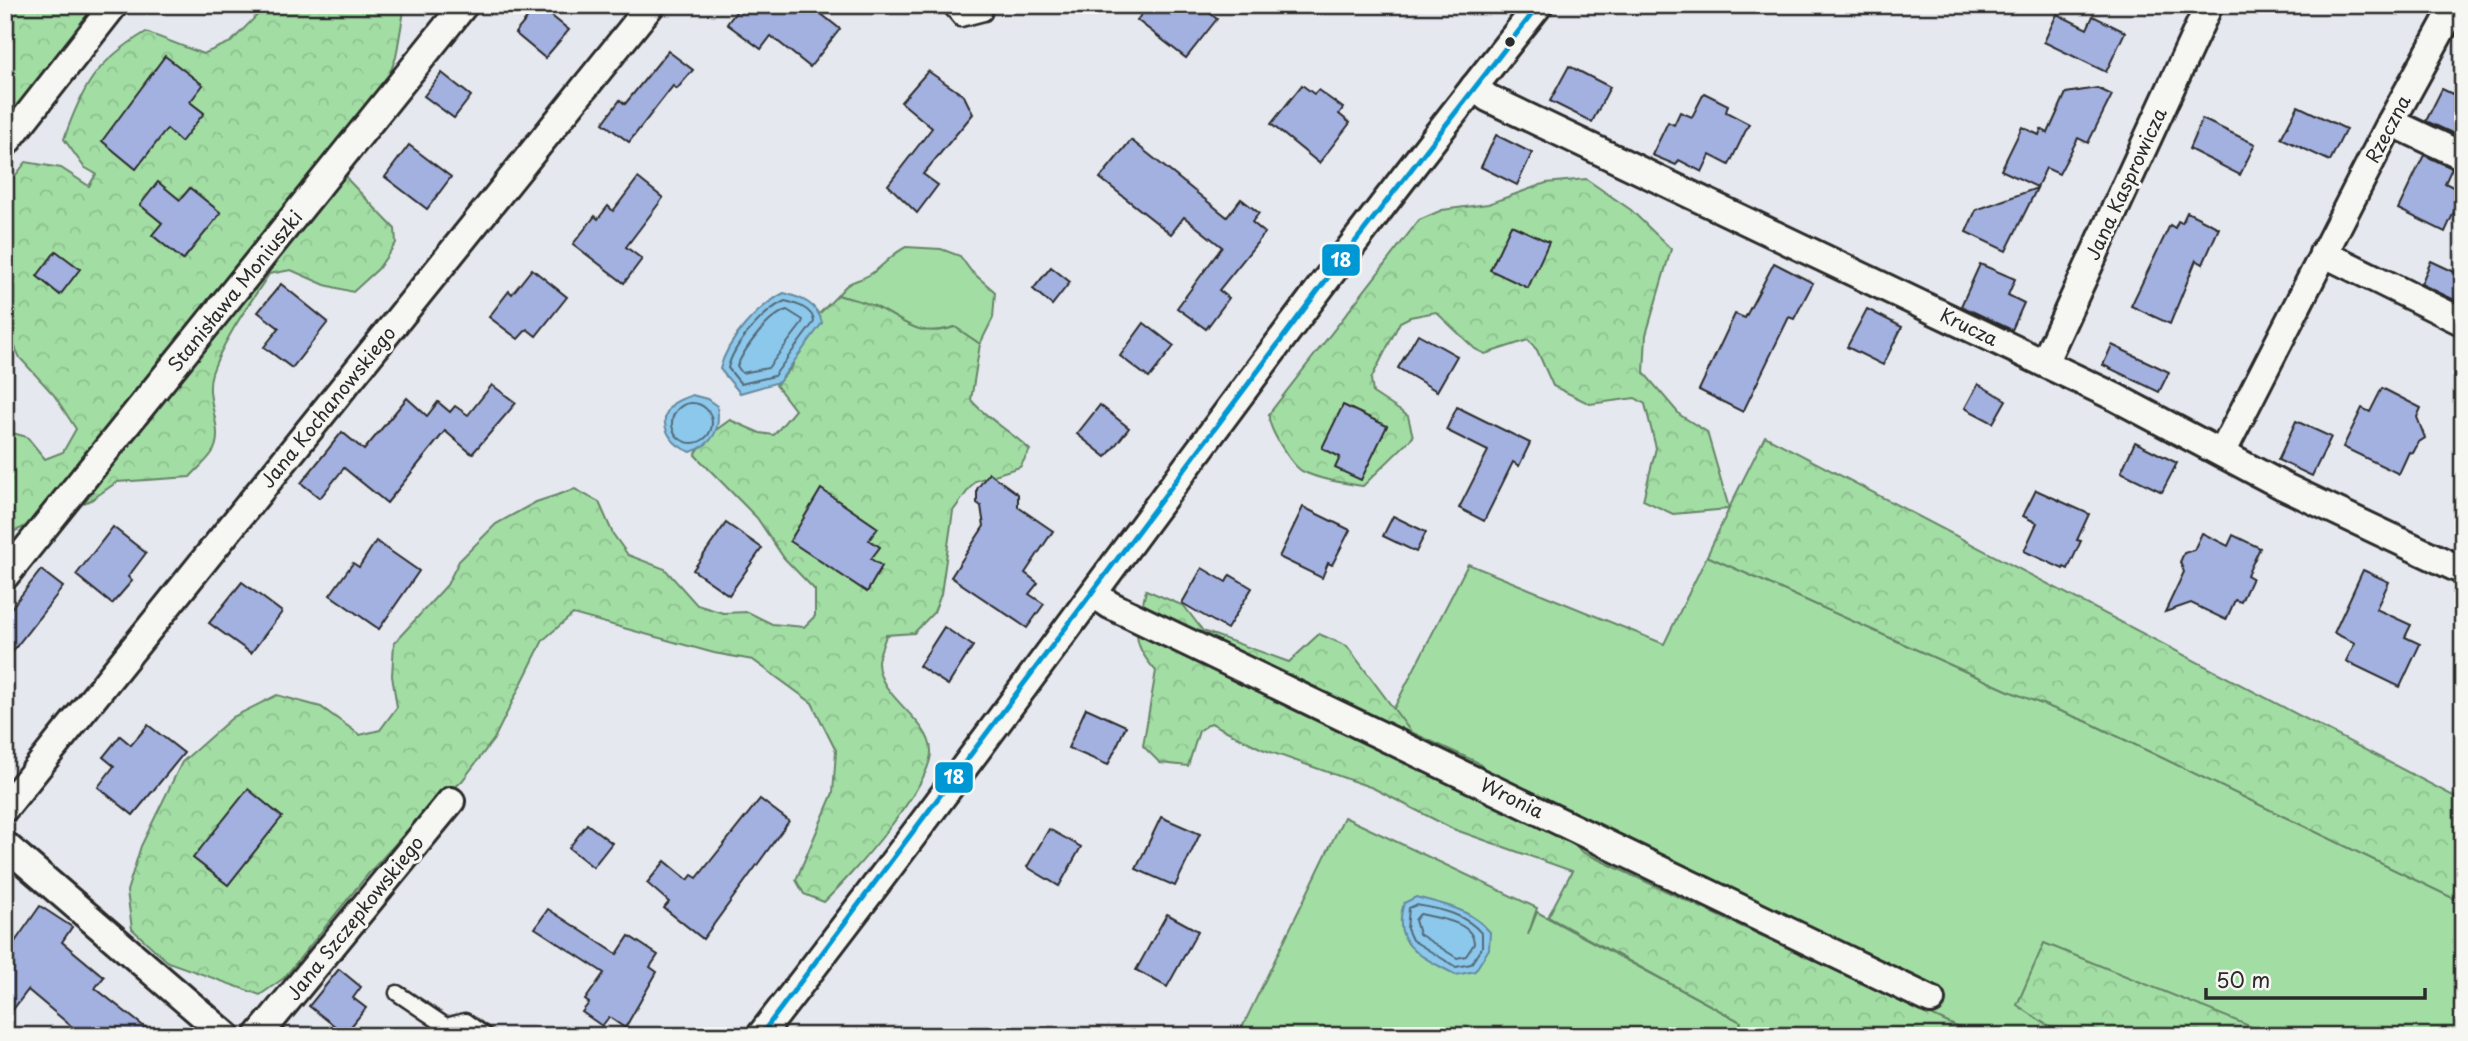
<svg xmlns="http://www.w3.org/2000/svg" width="2468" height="1041" font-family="'Playpen Sans',sans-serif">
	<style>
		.green { fill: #a2dea4; stroke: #668468; stroke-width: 2 }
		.forest { fill: url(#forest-crowns); stroke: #668468; stroke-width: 2 }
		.water { fill: #8cc8ec; stroke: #65899f; stroke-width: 2 }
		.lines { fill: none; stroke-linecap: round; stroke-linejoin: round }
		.shore { stroke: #526a78; stroke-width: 2 }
		.building { fill: #a3b1e1; stroke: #2b2b2b; stroke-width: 2 }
		.lane-casing { stroke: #2b2b2b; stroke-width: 19 }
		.street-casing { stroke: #2b2b2b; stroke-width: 32 }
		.lane { stroke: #f6f6f2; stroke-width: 14 }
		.street { stroke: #f6f6f2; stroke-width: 26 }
		.bus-1-casing { stroke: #f6f6f2; stroke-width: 10 }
		.bus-1 { stroke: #0098d4; stroke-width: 5 }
		.bus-dot { fill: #2b2b2b; stroke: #f6f6f2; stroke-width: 2.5 }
		.labels { text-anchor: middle; stroke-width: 6; stroke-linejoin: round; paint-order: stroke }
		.street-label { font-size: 19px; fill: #2b2b2b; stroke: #f6f6f2 }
		.line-badge { stroke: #f6f6f2; stroke-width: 2.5 }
		.badge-label { font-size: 19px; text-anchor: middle; font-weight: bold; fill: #fff }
	</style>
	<defs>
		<pattern id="forest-crowns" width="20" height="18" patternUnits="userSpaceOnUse" patternTransform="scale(1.75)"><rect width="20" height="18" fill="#a2dea4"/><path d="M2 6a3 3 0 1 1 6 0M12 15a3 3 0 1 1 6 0" fill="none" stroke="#8cbf8d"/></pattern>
	</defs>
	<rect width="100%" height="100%" fill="#e5e8ef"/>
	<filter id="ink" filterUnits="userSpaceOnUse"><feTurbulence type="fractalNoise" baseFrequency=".0143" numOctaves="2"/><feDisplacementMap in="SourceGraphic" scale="14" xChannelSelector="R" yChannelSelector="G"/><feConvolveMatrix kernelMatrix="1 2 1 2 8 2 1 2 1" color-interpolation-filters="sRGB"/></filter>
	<g filter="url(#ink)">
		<g class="green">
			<path d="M 906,247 L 941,249 L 960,256 L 971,271 L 995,292 L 993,318 L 980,344 L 955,327 C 916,339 906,321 874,306 C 863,301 849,299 838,295 C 851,278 853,284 869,275 C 883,267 891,254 906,247 Z"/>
			<polygon points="1707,556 2009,691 2088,722 2463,903 2463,1036 1976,1036 1582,852 1576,841 1374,747 1468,564 1664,644"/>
			<polygon points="1344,817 1537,908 1528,935 1537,912 1741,1022 1738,1036 1238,1036"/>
		</g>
		<g class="forest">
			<polygon points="5,5 105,5 5,135"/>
			<path d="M 267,5 L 405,5 L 396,57 L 385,86 L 336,141 L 348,180 L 395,229 L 396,243 L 378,269 L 353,292 L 325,285 L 291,270 L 269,274 C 249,305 224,338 212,373 C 203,400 227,431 212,453 C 206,462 197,469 190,477 L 117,482 L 91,500 L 5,535 L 5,431 L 27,437 L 45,459 L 63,452 L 76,429 L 54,395 L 20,358 L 5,326 L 5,189 L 26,162 L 61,168 L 89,186 L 96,174 L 84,167 L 64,139 C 83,85 96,62 146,32 L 203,54 L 231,42 Z"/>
			<path d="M 1586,179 L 1631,210 L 1671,249 L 1646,335 L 1644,373 L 1680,415 L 1707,432 L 1729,508 L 1765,436 L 2463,801 L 2463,903 L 2088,722 L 2009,691 L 1707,556 L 1729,509 L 1673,514 L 1643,500 L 1656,448 L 1645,404 L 1635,398 L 1590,404 L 1553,386 L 1537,350 L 1528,340 L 1485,354 L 1475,349 L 1436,312 L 1410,317 L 1400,322 L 1371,379 L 1373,393 L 1408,416 L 1413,437 L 1363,486 C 1344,483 1321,480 1304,472 C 1292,467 1267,427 1269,414 L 1419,220 L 1442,210 L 1488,204 L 1546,183 Z"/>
			<path d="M 838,295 C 849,299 863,301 874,306 C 906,321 916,339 955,327 L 980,344 L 971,400 C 988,420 1011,431 1030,450 L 1020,467 L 975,481 L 953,511 L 941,594 L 934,612 L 914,633 L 886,635 C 884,643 879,653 878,661 C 877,697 930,719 931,751 C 932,786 850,877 824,902 L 804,894 L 796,880 L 833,793 L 836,751 L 812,703 L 753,660 L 714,653 L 573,614 L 543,640 L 494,739 L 462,781 L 408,830 L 369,873 L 284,978 L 260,995 L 168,962 L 132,929 L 127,891 L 141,846 L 182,762 L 233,717 L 277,695 L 321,707 L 360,735 L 380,730 L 397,707 L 392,676 L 394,643 L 447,585 L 459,561 L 496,524 L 536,502 L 575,489 L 599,502 L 613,534 L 628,555 L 665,569 L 697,605 L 723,613 L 748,612 L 772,624 L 804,627 L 815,616 L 815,590 L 784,558 L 757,518 L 695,455 L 706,437 L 730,420 L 760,433 L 774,435 L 795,410 L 776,385 L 792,367 L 808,325 Z"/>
			<path d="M 1146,590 L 1184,606 L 1203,631 L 1289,662 L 1319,634 L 1347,646 L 1411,732 L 1477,762 L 1582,852 L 1976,1036 L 1738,1036 L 1741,1022 L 1548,917 L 1572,871 L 1453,829 L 1373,788 L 1262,749 L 1211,723 L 1199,731 L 1188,766 L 1160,763 L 1143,746 L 1156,671 C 1127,639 1138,629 1146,590 Z"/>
			<polygon points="2044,943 2274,1036 2063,1036 2017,1005"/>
		</g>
		<g class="water">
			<path d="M 784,293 C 802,298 818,304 822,323 L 779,382 L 740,393 L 720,369 C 727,340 758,306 784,293 Z"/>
			<path d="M 692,395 L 707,399 L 717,406 C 721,429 714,444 691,452 C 672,447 655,423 672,405 C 676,400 686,398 692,395 Z"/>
			<path d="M 1416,897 C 1445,905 1469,908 1490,932 L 1489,949 L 1475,971 L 1456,975 C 1423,957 1390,946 1404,903 Z"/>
		</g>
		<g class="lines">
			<g class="shore">
				<path d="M 785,301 C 797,304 813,309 814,322 L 774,376 L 741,384 L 728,368 C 733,345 764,310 785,301 Z"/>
				<path d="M 787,310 L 803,320 L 801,325 L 768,368 L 742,373 L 737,366 C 745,348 768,316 787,310 Z"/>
				<circle cx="692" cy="423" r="20"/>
				<path d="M 1416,905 C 1441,909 1466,914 1482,934 L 1482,947 L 1471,964 L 1456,967 L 1412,940 L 1407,929 L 1409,908 Z"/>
				<path d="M 1420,914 C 1436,918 1474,921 1474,944 L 1466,956 L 1457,958 L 1419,934 L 1415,920 Z"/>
			</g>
		</g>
		<g class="building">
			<polygon points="538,5 569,30 545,58 515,33"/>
			<polygon points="741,5 810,5 840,29 810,67 771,36 761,49 727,24"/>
			<polygon points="1149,5 1200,5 1217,19 1186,58 1137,20"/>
			<polygon points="2057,14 2087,29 2093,16 2125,32 2106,72 2044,42"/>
			<polygon points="668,51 693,70 677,89 673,86 629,142 603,123 620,100 625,104"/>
			<polygon points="165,56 203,85 190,102 204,113 181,142 167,129 136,169 102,141"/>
			<polygon points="1569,66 1610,87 1592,122 1550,101"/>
			<polygon points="928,71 964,96 973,114 923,174 938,185 917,213 888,185 932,128 901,102"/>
			<polygon points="442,73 471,96 454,118 424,96"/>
			<polygon points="1302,85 1314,94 1318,90 1343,108 1339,114 1350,123 1319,163 1271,124"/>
			<polygon points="2097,88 2112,95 2088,143 2078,138 2059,174 2046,168 2037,187 2001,170 2022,127 2039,135 2041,129 2048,133 2066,93"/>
			<polygon points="2442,89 2463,99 2463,138 2426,121"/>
			<polygon points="1704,93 1728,105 1726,112 1749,124 1729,165 1710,155 1702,172 1679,160 1676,165 1652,155 1668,122 1674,125 1680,112 1692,117"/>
			<polygon points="2298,106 2346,129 2330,161 2281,138"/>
			<polygon points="2202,119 2255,144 2240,175 2189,149"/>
			<polygon points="1496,135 1532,153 1517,185 1481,167"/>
			<polygon points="1131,140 1227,217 1241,199 1259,213 1252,222 1265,233 1219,290 1229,298 1206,329 1177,308 1222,247 1184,217 1171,234 1100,178"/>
			<polygon points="409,145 451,177 427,209 385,177"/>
			<polygon points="2424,155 2452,168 2445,183 2463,192 2445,232 2398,209"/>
			<polygon points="638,178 663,198 626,247 642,259 624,283 573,244 595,216 598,219 608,206 613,211"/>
			<polygon points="158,182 180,200 190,188 221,213 183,260 152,235 162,223 140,205"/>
			<polygon points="2037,188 2006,251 1966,232 1976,210"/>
			<polygon points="2187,212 2219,228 2203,264 2196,260 2170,324 2131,306 2170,225 2175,228 2178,221 2182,223"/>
			<polygon points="1511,225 1549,242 1528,288 1490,270"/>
			<polygon points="56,251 80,269 60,295 37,276"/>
			<polygon points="2431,261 2463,276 2463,304 2421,284"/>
			<polygon points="1774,263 1813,283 1794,319 1789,317 1743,412 1699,390 1735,314 1745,318"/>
			<polygon points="1980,264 2015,279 2008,295 2024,303 2012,330 1961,306"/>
			<polygon points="1051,267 1070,282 1052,305 1033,289"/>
			<polygon points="532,269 567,297 536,336 527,329 518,339 489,317 509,291 512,294"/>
			<polygon points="281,284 328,322 292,368 264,347 279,328 258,312"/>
			<polygon points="1867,309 1902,327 1883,365 1847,347"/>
			<polygon points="1144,323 1174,346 1149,378 1120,356"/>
			<polygon points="1418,334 1457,356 1437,391 1398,368"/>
			<polygon points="2112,345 2169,372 2159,392 2103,365"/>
			<polygon points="1978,384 2006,400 1993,423 1965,408"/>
			<polygon points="492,385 516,403 472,454 445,431 387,503 344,468 320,498 301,483 342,432 364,450 407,398 427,416 438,402 450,412 455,406 468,415"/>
			<polygon points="2382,388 2421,408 2417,417 2425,438 2419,442 2413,453 2409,452 2399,474 2343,447 2362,408 2370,412"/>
			<polygon points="1100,405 1129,428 1106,457 1077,434"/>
			<polygon points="1343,405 1387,426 1361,480 1335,468 1340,457 1322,448"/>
			<polygon points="1457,407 1530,443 1519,466 1513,462 1484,521 1459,508 1488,451 1446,430"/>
			<polygon points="2296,421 2331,437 2312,476 2278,460"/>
			<polygon points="2135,442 2177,463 2162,492 2121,472"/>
			<polygon points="989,473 1018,494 1018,507 1053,531 1025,573 1038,583 1029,594 1044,604 1027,628 951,577 984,526 981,506 977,503 977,489"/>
			<polygon points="821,489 878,528 869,540 880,547 871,559 882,566 867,592 790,541"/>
			<polygon points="2036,490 2089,514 2077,540 2081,541 2068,569 2064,567 2063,569 2024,551 2037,523 2023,516"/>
			<polygon points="1303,507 1350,530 1332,565 1328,563 1322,578 1279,557"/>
			<polygon points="1393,516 1426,532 1416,552 1383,536"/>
			<polygon points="726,523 762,548 729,595 693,570"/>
			<polygon points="113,527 146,553 128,577 132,581 112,604 76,575"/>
			<polygon points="2202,533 2228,546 2233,535 2260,548 2247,575 2252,578 2241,602 2235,600 2226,620 2191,603 2165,612 2184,572 2180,562 2184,553 2194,550"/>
			<polygon points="376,541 419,571 379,629 330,595 353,563 359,567"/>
			<polygon points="1202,568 1226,582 1230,575 1252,588 1227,629 1182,603"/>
			<polygon points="41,570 63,587 5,661 5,616"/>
			<polygon points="2363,570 2389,582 2376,609 2411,625 2405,637 2420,644 2400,687 2346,661 2355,643 2334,633"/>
			<polygon points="242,582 282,612 251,653 209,623"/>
			<polygon points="944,627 973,646 948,685 919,666"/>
			<polygon points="1086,708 1126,726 1108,765 1068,748"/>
			<polygon points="148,725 184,753 133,815 98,787 114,766 103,757 120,736 131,745"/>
			<polygon points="248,789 282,817 228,885 193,858"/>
			<polygon points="760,799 789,821 703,939 664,908 669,902 647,883 665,861 688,880 692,875 697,878"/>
			<polygon points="1161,817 1200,834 1175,886 1136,869"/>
			<polygon points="587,824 612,843 593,867 569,848"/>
			<polygon points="1049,829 1081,847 1059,886 1027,867"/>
			<polygon points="40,906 72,927 62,942 104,977 95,988 156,1036 83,1036 28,990 5,1020 5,956"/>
			<polygon points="548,909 617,954 629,936 658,955 650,967 657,972 625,1028 609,1017 602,1026 582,1012 589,1003 585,1000 604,973 535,928"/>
			<polygon points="1167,914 1198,931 1167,987 1136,970"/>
			<polygon points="339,969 361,987 353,998 366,1008 345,1034 309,1006"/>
		</g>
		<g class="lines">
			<g class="lane-casing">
				<g id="lane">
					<polyline points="949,5 961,19 984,13 985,5"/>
					<polyline points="397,993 446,1026 465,1021 486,1036"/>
				</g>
			</g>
			<g class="street-casing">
				<g id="street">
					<polyline points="1474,87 1488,98 2115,397 2283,486 2463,571"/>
					<polyline points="2391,122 2463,156"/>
					<polyline points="5,144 114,5"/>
					<polyline points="2323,253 2463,322"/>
					<polyline points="2044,363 2209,5"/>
					<polyline points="2222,453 2391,122 2455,5"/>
					<polyline points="5,576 464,5"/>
					<polyline points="1094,594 1110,605 1931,1000"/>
					<polyline points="5,808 651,5"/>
					<polyline points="5,845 227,1036"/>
					<polyline points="258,1036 451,801"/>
					<path d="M 760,1036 C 1025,696 1270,341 1539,5"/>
				</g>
			</g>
			<use href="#lane" class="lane"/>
			<use href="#street" class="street"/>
			<g class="bus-1-casing">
				<polyline id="bus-1" points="760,1036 1341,260 1539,5"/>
			</g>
			<use href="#bus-1" class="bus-1"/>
		</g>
	</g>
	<circle class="bus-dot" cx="1510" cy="42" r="6"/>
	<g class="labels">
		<g class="street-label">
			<text transform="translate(2388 129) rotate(-62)" y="7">Rzeczna</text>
			<text transform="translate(2126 184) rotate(-65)" y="7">Jana Kasprowicza</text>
			<text transform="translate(235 291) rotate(-51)" y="7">Stanisława Moniuszki</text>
			<text transform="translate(1969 327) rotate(26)" y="7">Krucza</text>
			<text transform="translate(328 407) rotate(-51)" y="7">Jana Kochanowskiego</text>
			<text transform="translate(1512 798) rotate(26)" y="7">Wronia</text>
			<text transform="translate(355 918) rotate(-51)" y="7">Jana Szczepkowskiego</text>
		</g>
	</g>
	<g class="line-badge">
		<rect x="1321" y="243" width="40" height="34" rx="7" fill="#0098d4"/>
		<rect x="934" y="761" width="40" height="33" rx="7" fill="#0098d4"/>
	</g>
	<g class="badge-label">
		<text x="1341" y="267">18</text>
		<text x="954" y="784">18</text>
	</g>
	<rect width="2468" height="1041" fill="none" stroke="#f6f6f2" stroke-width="28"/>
	<rect x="14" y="14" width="2440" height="1013" fill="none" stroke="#2b2b2b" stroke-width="2.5" filter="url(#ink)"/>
	<path d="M2206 988v10h219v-10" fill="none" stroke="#2b2b2b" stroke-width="3.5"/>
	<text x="2216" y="988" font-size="21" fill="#2b2b2b" stroke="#f6f6f2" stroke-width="5" paint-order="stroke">50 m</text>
</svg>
